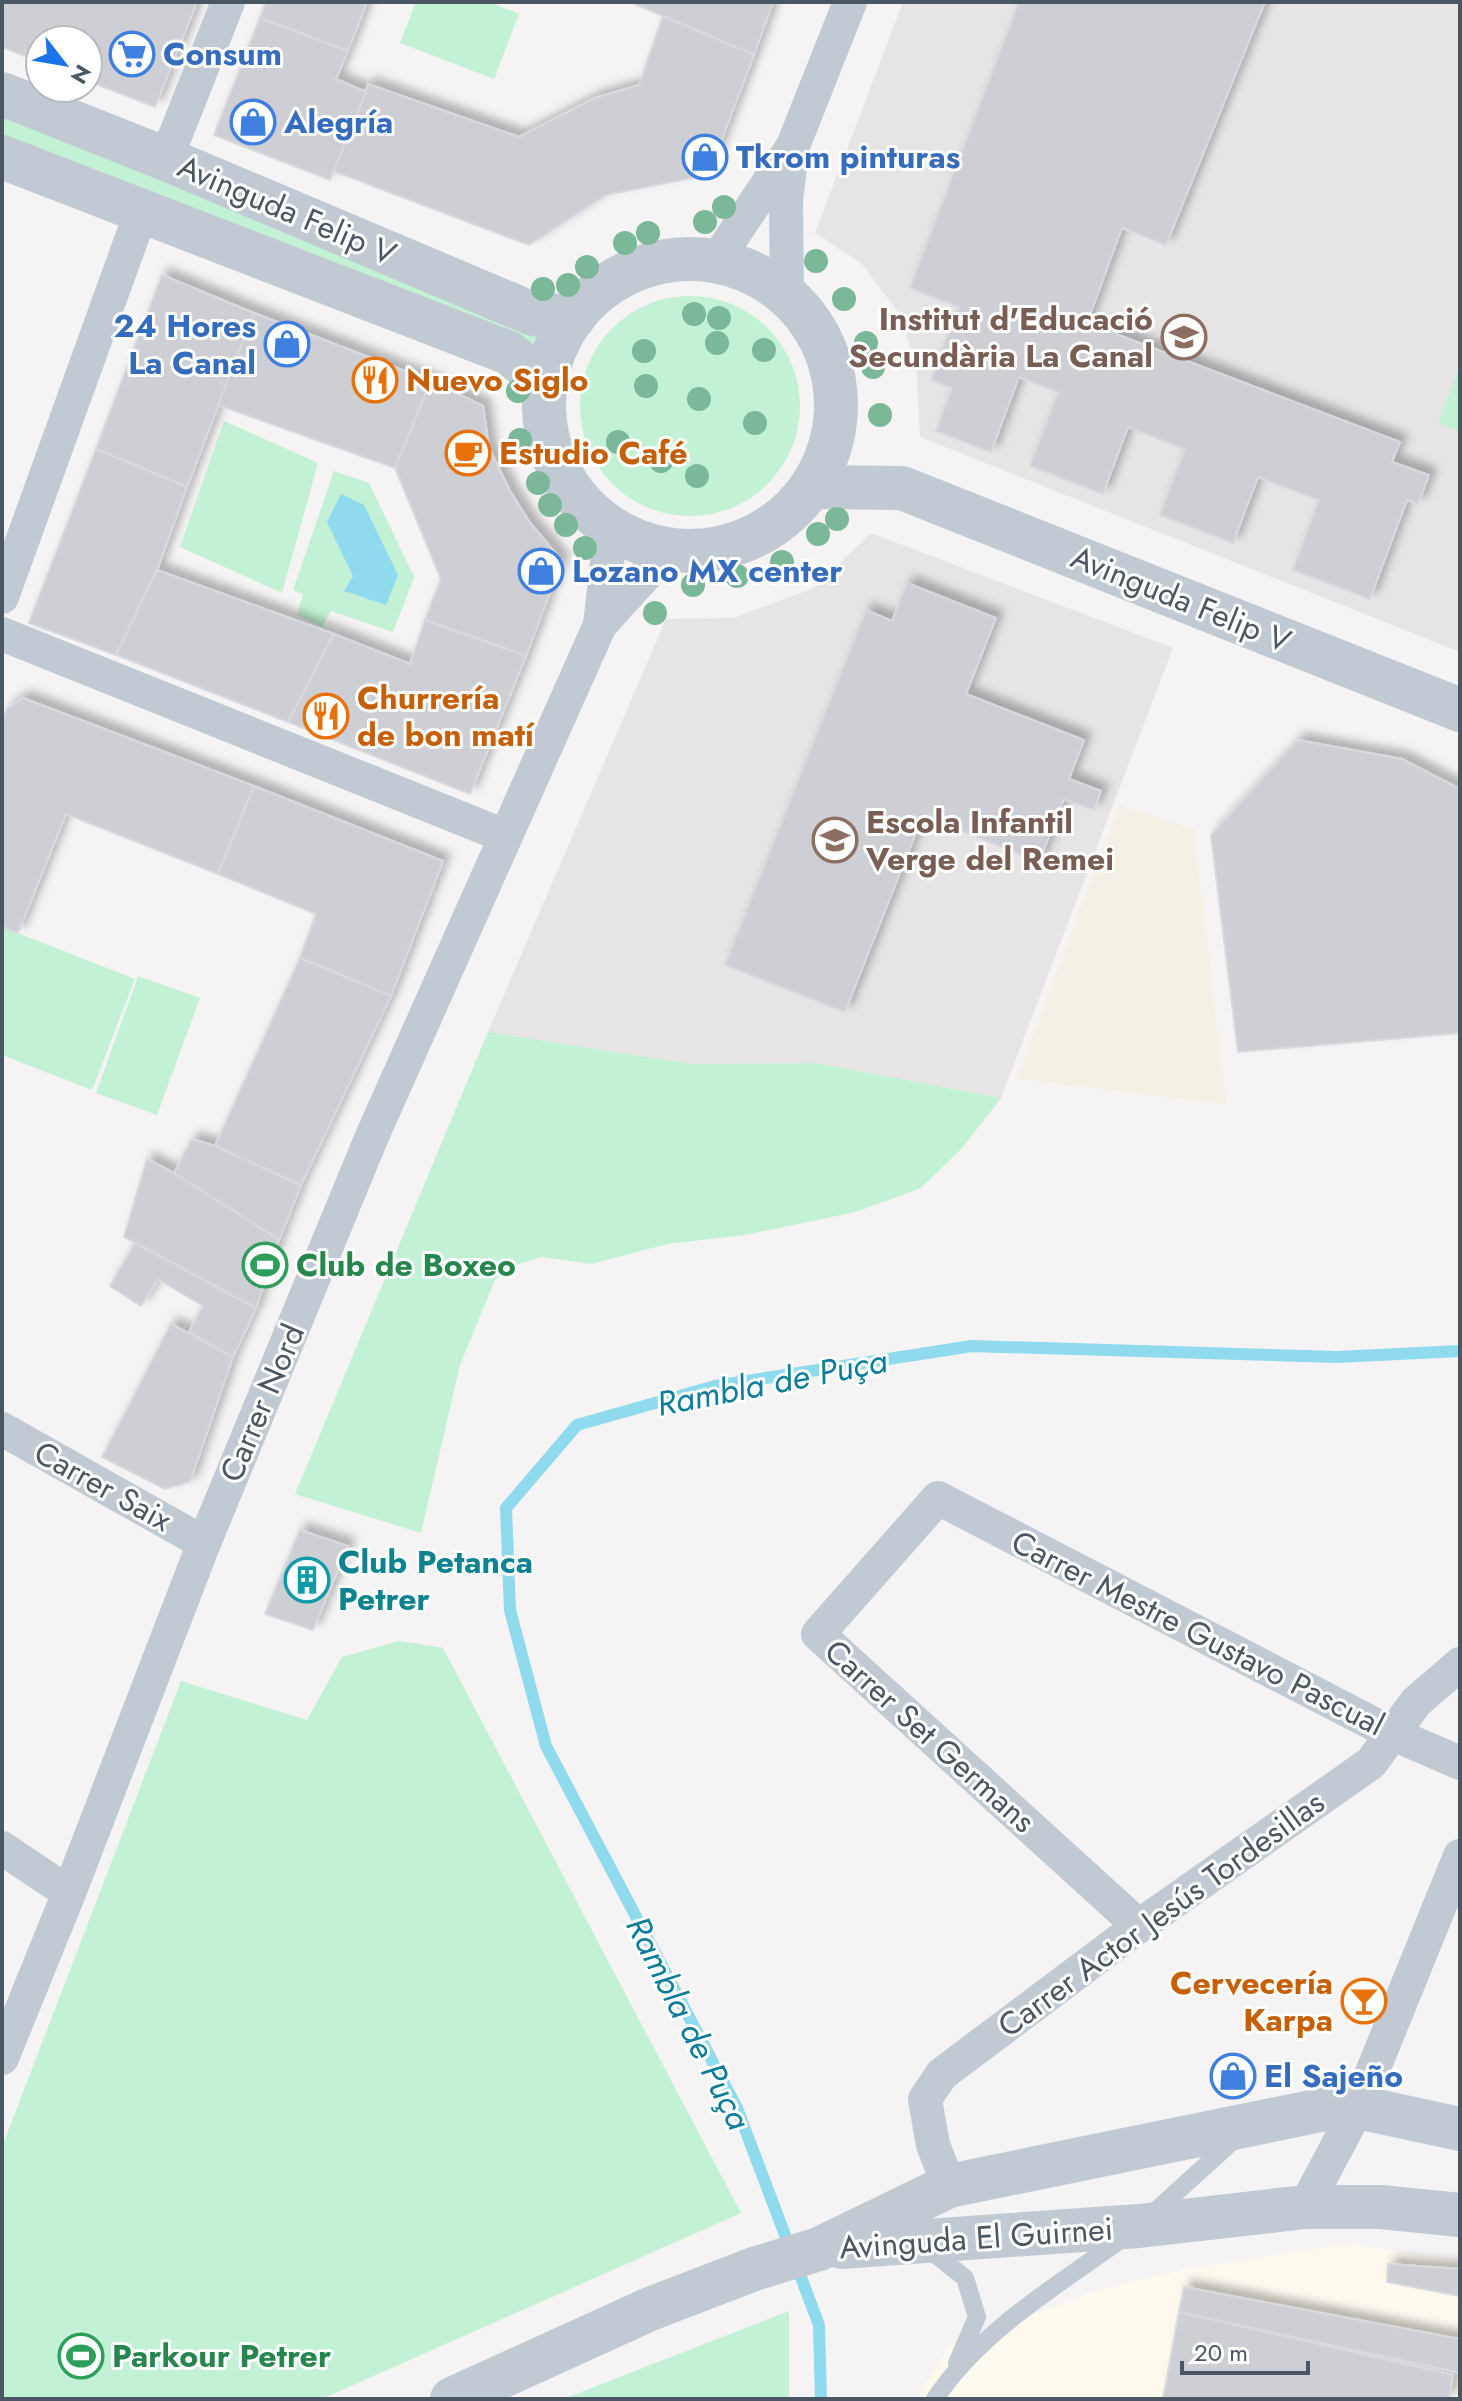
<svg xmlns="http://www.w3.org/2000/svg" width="1462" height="2401" font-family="Jost,sans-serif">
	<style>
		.commercial { fill: #fdf9ef }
		.education { fill: #e6e4e5 }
		.green { fill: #c3f1d5 }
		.sand { fill: #f5f0e5 }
		.water { fill: #90daee }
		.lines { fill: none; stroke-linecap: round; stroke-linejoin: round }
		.stream { stroke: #90daee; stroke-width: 12 }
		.building { fill: #cdcfd5; stroke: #d7d9de; stroke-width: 2; filter: url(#shadow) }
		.service { stroke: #c1cad2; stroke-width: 18 }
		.minor { stroke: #c1cad2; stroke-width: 34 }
		.tertiary { stroke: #c1cad2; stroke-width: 44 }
		.tree { fill: #7bb799 }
		.labels { text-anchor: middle; stroke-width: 6; stroke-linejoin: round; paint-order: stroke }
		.shop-label { font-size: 32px; font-weight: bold; fill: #366cbe; stroke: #fff; text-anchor: start }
		.street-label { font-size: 32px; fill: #4a5661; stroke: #fff }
		.education-label { font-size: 32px; font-weight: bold; fill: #785e54; stroke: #fff; text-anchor: end }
		.food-label { font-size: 32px; font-weight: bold; fill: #c56008; stroke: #fff; text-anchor: start }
		.leisure-label { font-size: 32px; font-weight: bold; fill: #27864d; stroke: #fff; text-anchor: start }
		.culture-label { font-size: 32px; font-weight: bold; fill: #0d838f; stroke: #fff; text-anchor: start }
		.water-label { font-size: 34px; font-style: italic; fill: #0c7c9b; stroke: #fff }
	</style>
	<defs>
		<filter id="shadow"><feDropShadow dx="7" dy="-7" stdDeviation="4" flood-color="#0004"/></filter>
	</defs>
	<rect width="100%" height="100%" fill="#f5f3f3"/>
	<polygon class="commercial" points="1349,2244 1460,2262 1460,2399 917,2399 949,2346 1095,2291 1187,2269"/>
	<g class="education">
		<polygon points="903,2 1460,2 1460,652 920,437 916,363 898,312 861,263 815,233"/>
		<polygon points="871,533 1173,648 1001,1098 816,1063 691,1064 488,1032 666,619 733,618 814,588"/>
	</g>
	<g class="green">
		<polygon points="416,2 489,2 519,14 494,79 400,43"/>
		<polygon points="2,107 548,329 536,359 2,149"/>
		<circle cx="690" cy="406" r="110"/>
		<polygon points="1460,366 1460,432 1438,423"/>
		<polygon points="224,421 318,463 282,593 180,547"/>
		<polygon points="334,471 369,483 414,577 393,632 331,611 322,627 297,615 303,594 293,590"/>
		<polygon points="2,927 135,979 92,1090 2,1055"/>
		<polygon points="138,976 200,998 157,1115 96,1093"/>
		<polygon points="488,1032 691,1064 816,1063 1001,1098 963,1147 921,1188 856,1212 745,1235 667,1244 592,1264 541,1257 519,1264 495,1280 460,1365 421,1533 295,1494"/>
		<polygon points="399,1641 443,1648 741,2213 322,2399 2,2399 2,2147 181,1681 307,1720 342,1657"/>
		<polygon points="789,2311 789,2399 564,2399 571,2396"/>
	</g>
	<polygon class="sand" points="1119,806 1194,830 1226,1105 1017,1079"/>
	<polygon class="water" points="341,494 364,505 398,575 386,605 344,591 353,576 327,522"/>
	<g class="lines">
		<polyline class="stream" points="821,2399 819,2325 737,2108 546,1746 510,1610 506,1508 577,1425 715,1386 972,1346 1337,1357 1460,1351"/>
	</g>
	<g class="building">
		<polygon points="2,2 197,2 155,107 88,81 88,40 40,40 40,62 2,47"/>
		<polygon points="266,2 367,2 348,51 260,18"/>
		<polygon points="630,2 773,2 754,55"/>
		<polygon points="1019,2 1265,2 1166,245 1122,228 1087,323 1400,442 1392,462 1429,475 1418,504 1407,500 1370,599 1293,570 1319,500 1258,477 1233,543 1160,515 1185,449 1128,427 1103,494 1030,466 1058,392 1019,377 991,452 936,431 952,388 931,380 959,307 910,288"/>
		<polygon points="663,16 754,55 708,175 606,195 529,245 333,171 368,84 519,137 595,98 639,85"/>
		<polygon points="260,18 348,51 336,79 366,92 330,180 214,135"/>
		<polygon points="162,275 254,313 187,487 96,449"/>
		<polygon points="254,313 431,381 395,468 218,405"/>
		<polygon points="431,381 483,406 489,448 510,491 530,523 562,561 526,656 425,620 441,579 395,468"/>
		<polygon points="96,449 187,487 157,570 116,655 29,623"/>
		<polygon points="157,570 334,634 288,722 116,655"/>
		<polygon points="907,583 996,618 966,694 1084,740 1069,779 1101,791 1094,810 1064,799 1039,862 923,815 845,1012 725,965 866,610 892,621"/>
		<polygon points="425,620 526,656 470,794 288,722 334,634 410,664"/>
		<polygon points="23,698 254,786 218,874 66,814 18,933 2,927 2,722 7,709"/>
		<polygon points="1298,740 1402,759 1460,789 1460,1033 1238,1052 1211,835"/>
		<polygon points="254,786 443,861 391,996 300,958 316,914 218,874"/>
		<polygon points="300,958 391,996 301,1185 215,1146"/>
		<polygon points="192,1139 215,1146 301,1185 279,1240 174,1173"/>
		<polygon points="147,1159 174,1173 279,1240 256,1308 124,1237"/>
		<polygon points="135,1243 256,1308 233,1357 189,1332 203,1306 158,1279 141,1306 110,1286"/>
		<polygon points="171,1324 233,1357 190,1482 165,1489 102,1457"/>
		<polygon points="300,1530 348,1546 313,1630 265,1614"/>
		<polygon points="1388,2264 1460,2269 1460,2296 1387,2282"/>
		<polygon points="1184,2287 1460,2339 1460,2373 1179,2312"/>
		<polygon points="1179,2312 1453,2375 1449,2399 1163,2399"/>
	</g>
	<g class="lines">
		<g class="service">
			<polyline points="1149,2217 1237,2137"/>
			<polyline points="925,2246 965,2278 977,2317 957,2363"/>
			<path d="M 935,2399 C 980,2331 1058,2285 1123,2238"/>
		</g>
		<g class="minor">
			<polyline points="166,159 228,2"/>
			<polyline points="716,261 793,146 850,2"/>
			<polyline points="787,295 786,200 792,152"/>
			<polyline points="2,597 142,210"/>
			<polyline points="600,625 611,528"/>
			<polyline points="2,634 505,836"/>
			<polyline points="2,1429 204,1543"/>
			<polyline points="2,1848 69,1893"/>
			<polyline points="1139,1926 818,1634 938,1498 1393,1734 1460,1763"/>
			<polyline points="2,2058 69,1893 204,1543 373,1134 600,625 668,550"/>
			<polyline points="949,2186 933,2145 925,2099 942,2074 1139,1926 1371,1763 1416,1702 1460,1664"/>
			<polyline points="1305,2207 1358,2107 1460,1856"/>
		</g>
		<g class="tertiary">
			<polyline points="2,94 166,159 533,314 574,317"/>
			<polyline points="2,157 509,353 546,384"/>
			<circle cx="690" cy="405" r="146"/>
			<polyline points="812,487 902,488 1460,710"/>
			<polyline points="841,2247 1139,2226 1305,2207 1381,2207 1460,2215"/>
			<polyline points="452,2399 650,2309 754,2269 819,2249 949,2186 1321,2110 1358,2107 1460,2129"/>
		</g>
	</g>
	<g class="tree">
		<circle cx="724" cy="207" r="12"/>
		<circle cx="705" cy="222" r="12"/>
		<circle cx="648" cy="233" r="12"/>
		<circle cx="625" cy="243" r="12"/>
		<circle cx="816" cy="261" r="12"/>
		<circle cx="587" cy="267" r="12"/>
		<circle cx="568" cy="285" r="12"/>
		<circle cx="543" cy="289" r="12"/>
		<circle cx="844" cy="299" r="12"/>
		<circle cx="694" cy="314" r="12"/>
		<circle cx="719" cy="318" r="12"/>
		<circle cx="717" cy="343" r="12"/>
		<circle cx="866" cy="343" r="12"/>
		<circle cx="764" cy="350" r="12"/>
		<circle cx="644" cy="351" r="12"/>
		<circle cx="873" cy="367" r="12"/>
		<circle cx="646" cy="386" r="12"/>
		<circle cx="518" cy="391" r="12"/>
		<circle cx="699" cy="399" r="12"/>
		<circle cx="880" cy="415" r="12"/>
		<circle cx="755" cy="423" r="12"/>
		<circle cx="520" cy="440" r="12"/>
		<circle cx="618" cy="442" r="12"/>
		<circle cx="661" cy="461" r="12"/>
		<circle cx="697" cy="476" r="12"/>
		<circle cx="538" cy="483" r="12"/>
		<circle cx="550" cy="505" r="12"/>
		<circle cx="837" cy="519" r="12"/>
		<circle cx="566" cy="525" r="12"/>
		<circle cx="818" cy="534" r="12"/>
		<circle cx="585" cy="548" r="12"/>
		<circle cx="782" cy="562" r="12"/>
		<circle cx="737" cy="576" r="12"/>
		<circle cx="693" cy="585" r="12"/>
		<circle cx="655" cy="613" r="12"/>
	</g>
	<defs>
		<g id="supermarket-ring" transform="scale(2.3)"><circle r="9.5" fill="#fff" stroke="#3f7fe0" stroke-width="1.5"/><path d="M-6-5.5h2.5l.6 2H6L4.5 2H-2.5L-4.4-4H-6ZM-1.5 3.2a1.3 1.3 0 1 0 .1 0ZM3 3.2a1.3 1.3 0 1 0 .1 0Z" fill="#3f7fe0"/></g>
		<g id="shop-ring" transform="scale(2.3)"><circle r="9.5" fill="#fff" stroke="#3f7fe0" stroke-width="1.5"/><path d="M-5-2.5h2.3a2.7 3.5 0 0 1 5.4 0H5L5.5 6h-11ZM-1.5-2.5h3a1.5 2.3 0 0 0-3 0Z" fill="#3f7fe0"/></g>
		<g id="school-ring" transform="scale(2.3)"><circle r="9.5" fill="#fff" stroke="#8d6e63" stroke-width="1.5"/><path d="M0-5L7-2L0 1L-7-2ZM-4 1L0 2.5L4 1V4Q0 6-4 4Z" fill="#8d6e63"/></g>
		<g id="restaurant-ring" transform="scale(2.3)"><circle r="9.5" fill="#fff" stroke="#e8710a" stroke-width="1.5"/><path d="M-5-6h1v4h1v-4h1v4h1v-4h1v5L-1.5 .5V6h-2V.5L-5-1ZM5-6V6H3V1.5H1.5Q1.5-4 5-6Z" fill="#e8710a"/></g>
		<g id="cafe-ring" transform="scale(2.3)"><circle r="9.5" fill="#fff" stroke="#e8710a" stroke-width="1.5"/><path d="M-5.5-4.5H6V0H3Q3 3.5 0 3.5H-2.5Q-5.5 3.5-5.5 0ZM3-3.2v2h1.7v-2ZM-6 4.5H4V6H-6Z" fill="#e8710a"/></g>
		<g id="stadium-ring" transform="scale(2.3)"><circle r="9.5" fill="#fff" stroke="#2e9e5b" stroke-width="1.5"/><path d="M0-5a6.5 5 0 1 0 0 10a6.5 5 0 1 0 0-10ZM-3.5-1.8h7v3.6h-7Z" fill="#2e9e5b"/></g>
		<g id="building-ring" transform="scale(2.3)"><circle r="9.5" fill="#fff" stroke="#0f9aa8" stroke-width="1.5"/><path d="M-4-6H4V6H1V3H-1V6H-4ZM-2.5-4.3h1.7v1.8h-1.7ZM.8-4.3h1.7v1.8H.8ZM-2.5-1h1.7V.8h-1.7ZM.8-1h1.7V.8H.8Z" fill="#0f9aa8"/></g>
		<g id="bar-ring" transform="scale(2.3)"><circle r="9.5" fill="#fff" stroke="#e8710a" stroke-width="1.5"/><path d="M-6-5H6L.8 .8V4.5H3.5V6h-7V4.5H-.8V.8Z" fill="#e8710a"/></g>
	</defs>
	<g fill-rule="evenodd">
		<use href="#supermarket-ring" x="132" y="54"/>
		<use href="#shop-ring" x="253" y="122"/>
		<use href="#shop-ring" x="705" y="157"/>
		<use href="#school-ring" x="1184" y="337"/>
		<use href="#shop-ring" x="287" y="344"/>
		<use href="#restaurant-ring" x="375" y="380"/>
		<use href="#cafe-ring" x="468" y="453"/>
		<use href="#shop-ring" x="541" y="571"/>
		<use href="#restaurant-ring" x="326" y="716"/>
		<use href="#school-ring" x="835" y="840"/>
		<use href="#stadium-ring" x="265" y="1265"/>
		<use href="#building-ring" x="307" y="1580"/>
		<use href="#bar-ring" x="1364" y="2001"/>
		<use href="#shop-ring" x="1233" y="2076"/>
		<use href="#stadium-ring" x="81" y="2356"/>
	</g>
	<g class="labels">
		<g class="shop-label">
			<text x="163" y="65">Consum</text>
			<text x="284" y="133">Alegría</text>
			<text x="736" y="168">Tkrom pinturas</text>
			<text x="256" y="337" text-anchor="end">24 Hores<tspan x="256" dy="37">La Canal</tspan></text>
			<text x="572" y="582">Lozano MX center</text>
			<text x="1264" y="2087">El Sajeño</text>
		</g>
		<g class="street-label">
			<text transform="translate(287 210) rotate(23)" y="11">Avinguda Felip V</text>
			<text transform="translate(1181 599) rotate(22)" y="11">Avinguda Felip V</text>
			<text transform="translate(262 1403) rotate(-67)" y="11">Carrer Nord</text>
			<text transform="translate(103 1486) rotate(29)" y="11">Carrer Saix</text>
			<text transform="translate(1198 1633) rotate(27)" y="11">Carrer Mestre Gustavo Pascual</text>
			<text transform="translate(930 1736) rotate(42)" y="11">Carrer Set Germans</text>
			<text transform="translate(1161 1914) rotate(-36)" y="11">Carrer Actor Jesús Tordesillas</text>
			<text transform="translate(976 2238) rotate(-4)" y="11">Avinguda El Guirnei</text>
		</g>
		<g class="education-label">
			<text x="1153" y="330">Institut d'Educació<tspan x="1153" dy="37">Secundària La Canal</tspan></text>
			<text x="866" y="833" text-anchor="start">Escola Infantil<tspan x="866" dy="37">Verge del Remei</tspan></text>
		</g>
		<g class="food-label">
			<text x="406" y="391">Nuevo Siglo</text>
			<text x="499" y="464">Estudio Café</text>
			<text x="357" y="709">Churrería<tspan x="357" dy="37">de bon matí</tspan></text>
			<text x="1333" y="1994" text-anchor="end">Cervecería<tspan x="1333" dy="37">Karpa</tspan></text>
		</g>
		<g class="leisure-label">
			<text x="296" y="1276">Club de Boxeo</text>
			<text x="112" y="2367">Parkour Petrer</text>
		</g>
		<g class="culture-label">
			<text x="338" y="1573">Club Petanca<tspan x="338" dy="37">Petrer</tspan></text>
		</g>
		<g class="water-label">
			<text transform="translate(772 1382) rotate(-11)" y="12">Rambla de Puça</text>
			<text transform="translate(689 2023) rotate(63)" y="12">Rambla de Puça</text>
		</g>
	</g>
	<rect width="1462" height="2401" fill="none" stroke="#4a5661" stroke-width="8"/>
	<g transform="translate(64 64) rotate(121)"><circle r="38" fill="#ffffff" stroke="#b7bbc0" stroke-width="2"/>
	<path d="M0-6L14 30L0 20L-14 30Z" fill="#1a73e8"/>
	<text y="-12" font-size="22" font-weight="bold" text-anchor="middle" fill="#4a5661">N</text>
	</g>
	<path d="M1182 2361v12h126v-12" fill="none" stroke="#4a5661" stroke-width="4"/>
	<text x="1194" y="2361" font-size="24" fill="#4a5661" stroke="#ffffff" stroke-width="6" paint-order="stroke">20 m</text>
</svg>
